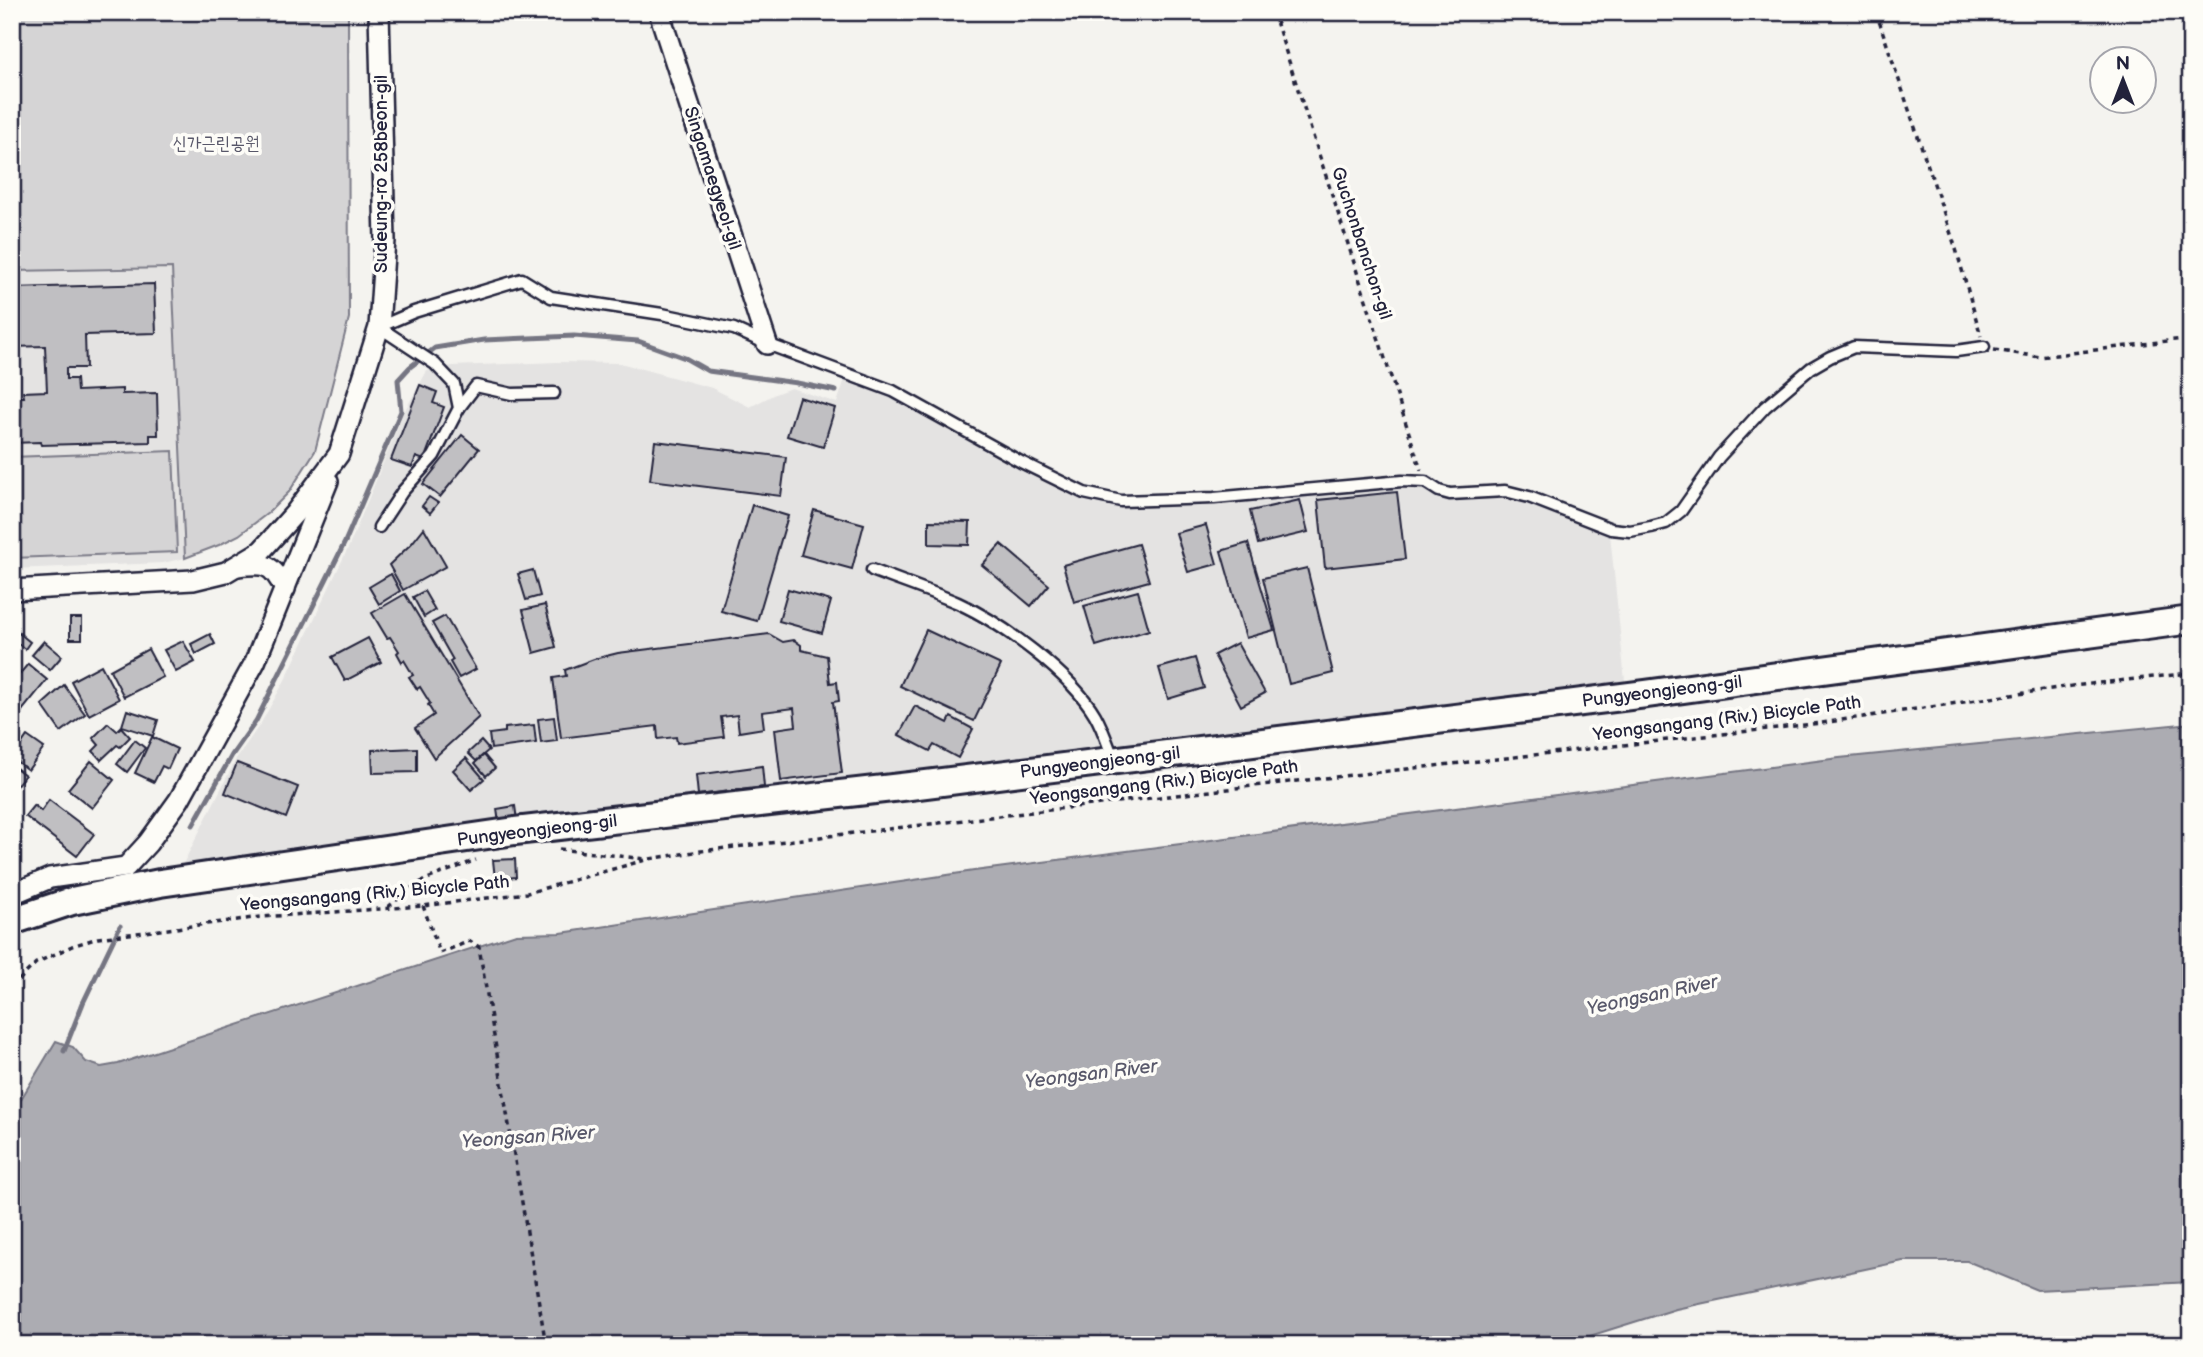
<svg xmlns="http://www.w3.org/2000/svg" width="2203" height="1357" font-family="'Balsamiq Sans','Poor Story',sans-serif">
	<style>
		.built { fill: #e4e3e2 }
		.green { fill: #d5d4d5; stroke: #7c7b88; stroke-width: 2 }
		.water { fill: #acacb2; stroke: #757582; stroke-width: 2 }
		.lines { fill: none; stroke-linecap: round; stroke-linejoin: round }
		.stream { stroke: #757582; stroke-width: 5 }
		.building { fill: #c0bfc2; stroke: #22223b; stroke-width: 2 }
		.lane-casing { stroke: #22223b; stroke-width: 15 }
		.street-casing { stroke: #22223b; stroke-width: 24 }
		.secondary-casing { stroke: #22223b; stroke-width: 32 }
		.path { stroke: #22223b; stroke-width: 3.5; stroke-dasharray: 5 5; stroke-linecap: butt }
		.lane { stroke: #fdfcf7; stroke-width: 10 }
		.street { stroke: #fdfcf7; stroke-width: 19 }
		.secondary { stroke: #fdfcf7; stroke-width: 26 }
		.labels { text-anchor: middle; stroke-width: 7; stroke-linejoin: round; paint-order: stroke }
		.park-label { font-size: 18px; fill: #585769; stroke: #fdfcf7 }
		.street-label { font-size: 18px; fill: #22223b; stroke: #fdfcf7 }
		.water-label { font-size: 19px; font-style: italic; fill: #59596b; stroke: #fdfcf7 }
	</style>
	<rect width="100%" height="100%" fill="#f4f3ef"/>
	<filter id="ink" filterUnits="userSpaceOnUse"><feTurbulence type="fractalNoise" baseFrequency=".0143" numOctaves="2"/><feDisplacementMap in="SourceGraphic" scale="14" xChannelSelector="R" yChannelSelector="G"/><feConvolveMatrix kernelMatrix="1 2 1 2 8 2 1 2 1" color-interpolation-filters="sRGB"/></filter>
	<g filter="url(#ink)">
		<g class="built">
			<polygon points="172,267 185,558 163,563 12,569 12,271"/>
			<polygon points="558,362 620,363 712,388 750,407 775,394 791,388 837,403 845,379 891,396 1019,467 1083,498 1120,506 1214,504 1403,487 1423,487 1436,496 1450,500 1505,497 1527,502 1610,534 1625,681 181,868 236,759 261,723 285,680 350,544 404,412 427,371 452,366"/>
		</g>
		<g class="green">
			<polygon points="12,12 348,12 349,318 315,451 289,492 268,513 239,535 219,545 185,558 172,268 12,271"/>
			<polygon points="173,451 177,552 12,558 12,457"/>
		</g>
		<polygon class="water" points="2191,723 2191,1282 2037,1290 1967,1261 1903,1261 1676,1309 1561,1345 12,1345 12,1114 56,1041 73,1047 86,1062 101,1067 118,1064 516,934 561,933 974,871 1839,758"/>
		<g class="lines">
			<g class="stream">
				<polyline points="193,825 232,755 256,721 345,542 401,411 398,380 410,367 435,348 484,340 574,336 638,341 685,358 708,371 797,383 836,391"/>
				<polyline points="64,1051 83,1003 120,926"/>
			</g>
		</g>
		<g class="building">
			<polygon points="154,284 156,333 85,335 86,368 66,368 66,379 76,379 77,391 122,389 122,394 157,393 158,435 150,435 150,442 41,445 40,442 12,443 12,397 24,397 23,392 47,391 45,346 12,347 12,288"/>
			<polygon points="420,385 437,392 433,403 444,407 424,460 416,457 412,467 391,460"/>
			<polygon points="799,397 835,408 823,447 787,436"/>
			<polygon points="462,435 479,449 440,497 423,484"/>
			<polygon points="655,441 786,457 781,496 650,480"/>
			<polygon points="1397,492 1405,559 1325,568 1318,500"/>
			<polygon points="429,497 438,503 430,513 422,506"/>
			<polygon points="1300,500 1308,532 1258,544 1250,511"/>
			<polygon points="752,505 788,516 757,621 721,611"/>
			<polygon points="814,510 864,524 852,569 801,555"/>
			<polygon points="929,521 970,522 969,545 929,544"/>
			<polygon points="1206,525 1217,564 1188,572 1176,533"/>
			<polygon points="424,528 446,566 403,590 389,565 412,543"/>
			<polygon points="1248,543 1274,630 1246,638 1221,551"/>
			<polygon points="1001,544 1049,585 1031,606 982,565"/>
			<polygon points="1138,544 1149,581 1074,602 1063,565"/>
			<polygon points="1307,568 1333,673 1289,684 1263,578"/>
			<polygon points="533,570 540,596 526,600 518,574"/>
			<polygon points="391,574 400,591 379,604 369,587"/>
			<polygon points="788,589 831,601 822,633 779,621"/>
			<polygon points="424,591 435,610 424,617 413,597"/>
			<polygon points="1138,591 1149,630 1096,646 1084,606"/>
			<polygon points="405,594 479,717 434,758 415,728 434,715 428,705 430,703 420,687 417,689 409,677 413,675 404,660 402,662 397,653 399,651 390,637 387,638 372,613"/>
			<polygon points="545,605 556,647 534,653 523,610"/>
			<polygon points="445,616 476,669 459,678 450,662 453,660 432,623"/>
			<rect x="70" y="618" width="12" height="21"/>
			<polygon points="926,630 1001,665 974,721 900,686"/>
			<polygon points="19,633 30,642 25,649 13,640"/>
			<polygon points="210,634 215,644 196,654 191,644"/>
			<polygon points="769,634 783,642 794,640 801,645 801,650 827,656 830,683 837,682 839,701 833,702 842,773 781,781 775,729 796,726 794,708 762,712 764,728 739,732 737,715 721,717 724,737 677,743 676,737 658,739 657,726 561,738 553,678 566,676 565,670 594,659 618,653"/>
			<polygon points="368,638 381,662 345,681 332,657"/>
			<polygon points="44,641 62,656 50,670 32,655"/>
			<polygon points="183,641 195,662 176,672 164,650"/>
			<polygon points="1237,643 1265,693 1241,706 1214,655"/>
			<polygon points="148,649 163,677 124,697 110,670"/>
			<polygon points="1195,658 1204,688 1168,699 1159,668"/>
			<polygon points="28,664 47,680 13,722 12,683"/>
			<polygon points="101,665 119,699 89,715 71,681"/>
			<polygon points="64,685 85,714 61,732 42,705"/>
			<polygon points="915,706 948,723 951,717 973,729 958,758 934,745 930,751 899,735"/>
			<polygon points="127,710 158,720 153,736 122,726"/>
			<polygon points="554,717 557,741 541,743 538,719"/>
			<polygon points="108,723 117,731 121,727 130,737 120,747 117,745 101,760 93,751 99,745 93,738"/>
			<polygon points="534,725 536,743 491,749 489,734 505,732 505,728"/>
			<polygon points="27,736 44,748 28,770 12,758"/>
			<polygon points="152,737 177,749 168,769 162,766 154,782 135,773"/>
			<polygon points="135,740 145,748 127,772 117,764"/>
			<polygon points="481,741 489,750 476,761 468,753"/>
			<polygon points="417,748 417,772 373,773 372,750"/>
			<polygon points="484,755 495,768 486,776 475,763"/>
			<polygon points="466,758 484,779 471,790 453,770"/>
			<polygon points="91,761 114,780 92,808 68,789"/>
			<polygon points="237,763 298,787 286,818 225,793"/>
			<polygon points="12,765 25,775 12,791"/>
			<polygon points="762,766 764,787 698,795 696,775"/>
			<polygon points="49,800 94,834 77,856 25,816 34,805 41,811"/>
			<polygon points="515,806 517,820 499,823 497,809"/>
			<polygon points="515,859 516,877 495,879 493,860"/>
		</g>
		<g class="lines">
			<g class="lane-casing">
				<g id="lane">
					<polyline points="459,408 476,386 512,394 554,393"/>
					<polyline points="379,527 402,492 434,456 459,408 454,384 435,364 379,327 414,312 522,279 551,297 662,314 734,329 767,344 893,391 1021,462 1084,493 1121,501 1214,498 1402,481 1425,482 1439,491 1450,494 1505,491 1529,497 1611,529 1630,531 1651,527 1666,523 1681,511 1719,457 1765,407 1811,368 1830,357 1854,347 1956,351 1984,347"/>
					<path d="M 872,570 C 900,581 930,591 958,603 C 1002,623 1071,674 1095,715 C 1103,729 1108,745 1114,760"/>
				</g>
			</g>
			<g class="street-casing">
				<g id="street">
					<polyline points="659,12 767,344"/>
					<path d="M 238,566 C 266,563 271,563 285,589"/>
					<polyline points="12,590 193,580 226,572 261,551 295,513 339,454 379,327 385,240 379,12"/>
					<polyline points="12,894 50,878 126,867 148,843 179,800 255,662 328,481"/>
				</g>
			</g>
			<g class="secondary-casing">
				<polyline id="secondary" points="12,921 72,901 160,883 515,831 910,786 1646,694 2191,620"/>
			</g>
			<g class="path">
				<polyline points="1273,12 1421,470"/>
				<polyline points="1876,12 1956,249 1981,336"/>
				<polyline points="1994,350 2040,357 2191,338"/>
				<polyline points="559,849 645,859"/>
				<polyline points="423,906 440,953 470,941 479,947 546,1345"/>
				<polyline points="388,907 414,886 427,879 476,860"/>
				<polyline points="12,987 36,963 72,946 98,938 261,917 423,906 527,893 649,859 701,851 1253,786 1822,723 2072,686 2191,673"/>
			</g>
			<use href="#lane" class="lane"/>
			<use href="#street" class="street"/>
			<use href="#secondary" class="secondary"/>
		</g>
	</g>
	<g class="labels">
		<g class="park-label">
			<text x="216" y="149">신가근린공원</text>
		</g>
		<g class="street-label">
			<text transform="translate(381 174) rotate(-90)" y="6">Sudeung-ro 258beon-gil</text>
			<text transform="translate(713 178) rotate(72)" y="6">Singamaegyeol-gil</text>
			<text transform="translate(1362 243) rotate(72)" y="6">Guchonbanchon-gil</text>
			<text transform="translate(1662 691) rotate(-7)" y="6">Pungyeongjeong-gil</text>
			<text transform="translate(1727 718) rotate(-7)" y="6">Yeongsangang (Riv.) Bicycle Path</text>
			<text transform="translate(1100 762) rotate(-7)" y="6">Pungyeongjeong-gil</text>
			<text transform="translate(1164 782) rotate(-7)" y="6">Yeongsangang (Riv.) Bicycle Path</text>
			<text transform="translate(537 830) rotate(-7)" y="6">Pungyeongjeong-gil</text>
			<text transform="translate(375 893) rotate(-5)" y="6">Yeongsangang (Riv.) Bicycle Path</text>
		</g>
		<g class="water-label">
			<text transform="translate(1652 994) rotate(-12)" y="7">Yeongsan River</text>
			<text transform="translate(1091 1073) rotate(-7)" y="7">Yeongsan River</text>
			<text transform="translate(528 1136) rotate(-4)" y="7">Yeongsan River</text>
		</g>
	</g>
	<rect width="2203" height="1357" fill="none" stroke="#fdfcf7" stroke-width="42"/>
	<rect x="21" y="21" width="2161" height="1315" fill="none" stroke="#22223b" stroke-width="2.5" filter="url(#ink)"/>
	<g transform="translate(2123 80)"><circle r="33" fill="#fdfcf7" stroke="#a5a5ac" stroke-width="2"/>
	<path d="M0-5L12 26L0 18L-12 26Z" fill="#22223b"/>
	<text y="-10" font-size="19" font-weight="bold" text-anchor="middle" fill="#22223b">N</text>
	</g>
</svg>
